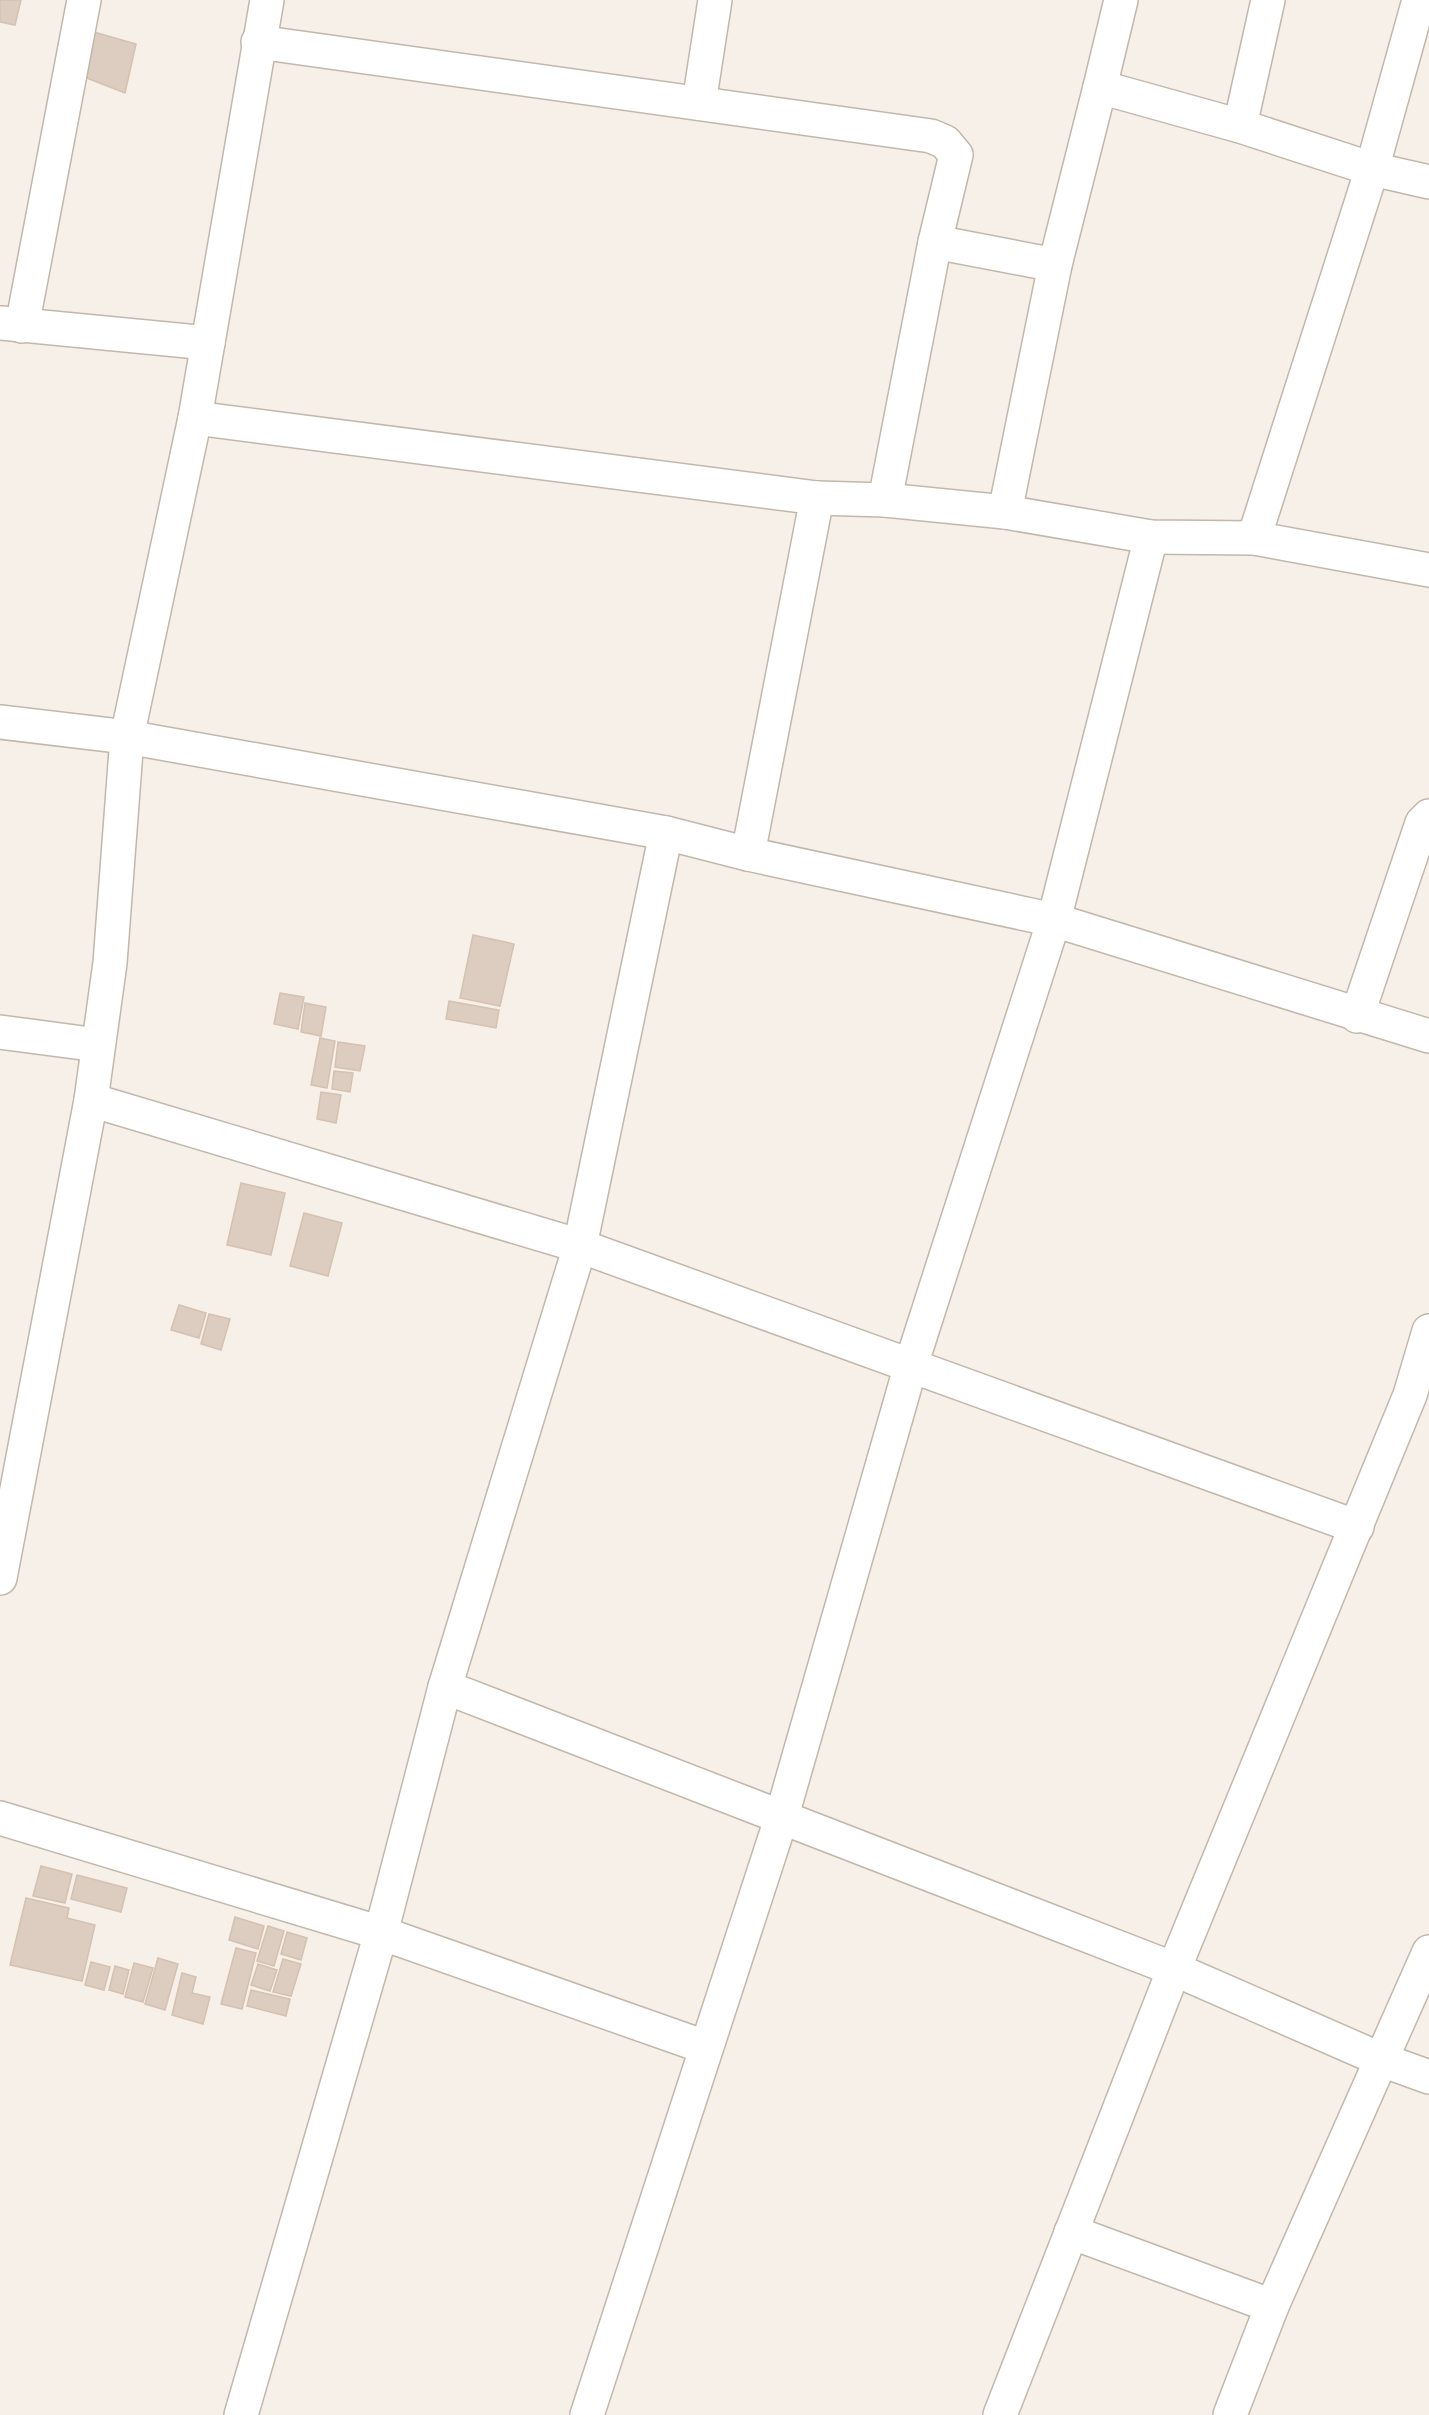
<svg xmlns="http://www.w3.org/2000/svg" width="1429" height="2415" font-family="Cabin,sans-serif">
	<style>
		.building { fill: #dccdc0; stroke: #d4c1b0; stroke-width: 1.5 }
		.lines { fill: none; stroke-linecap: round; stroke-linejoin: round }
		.minor-casing { stroke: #c3b7aa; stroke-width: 36 }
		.minor { stroke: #fff; stroke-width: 33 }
	</style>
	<rect width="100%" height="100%" fill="#f6f0e9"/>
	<g class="building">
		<polygon points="0,0 21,0 15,25 0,22"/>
		<polygon points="87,30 136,44 125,93 79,75"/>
		<polygon points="473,935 514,944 500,1006 460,998"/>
		<polygon points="280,993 304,997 298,1029 274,1024"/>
		<polygon points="449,1001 499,1010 496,1028 446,1019"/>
		<polygon points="305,1003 326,1007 321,1036 301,1032"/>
		<polygon points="320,1038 335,1041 327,1088 311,1085"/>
		<polygon points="338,1042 365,1046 360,1071 335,1067"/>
		<polygon points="334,1071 353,1073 350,1092 332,1089"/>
		<polygon points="321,1092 341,1095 336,1123 317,1119"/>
		<polygon points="241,1183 285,1193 271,1255 227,1245"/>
		<polygon points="304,1213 342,1223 328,1276 290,1266"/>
		<polygon points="179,1305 206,1313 199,1338 171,1330"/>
		<polygon points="209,1314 230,1319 221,1350 201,1344"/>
		<polygon points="41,1866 72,1874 65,1903 33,1896"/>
		<polygon points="77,1875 127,1888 121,1912 71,1899"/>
		<polygon points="26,1898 69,1908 67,1918 95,1925 82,1981 10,1965"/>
		<polygon points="235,1917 264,1926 258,1949 229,1940"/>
		<polygon points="268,1926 284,1931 274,1966 257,1961"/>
		<polygon points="287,1932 307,1938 301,1960 281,1954"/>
		<polygon points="236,1948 256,1953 242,2009 221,2004"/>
		<polygon points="158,1958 178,1964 165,2010 145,2004"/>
		<polygon points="283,1959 301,1964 291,1996 273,1992"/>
		<polygon points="91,1962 110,1967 104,1990 85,1985"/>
		<polygon points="134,1963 153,1968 143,2002 125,1997"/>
		<polygon points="258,1964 277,1970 270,1991 251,1985"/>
		<polygon points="115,1966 129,1970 123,1994 109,1990"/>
		<polygon points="182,1973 196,1977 192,1993 210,1997 203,2024 172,2015"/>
		<polygon points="251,1990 290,1999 286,2016 247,2006"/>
	</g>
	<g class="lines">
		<g class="minor-casing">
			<g id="minor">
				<polyline points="258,42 931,136 945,142 956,155 935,242 885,500"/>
				<polyline points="1100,87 1121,0"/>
				<polyline points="699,103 715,0"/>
				<polyline points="1240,126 1268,0"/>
				<polyline points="935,242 1055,265"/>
				<polyline points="1,323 208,343"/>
				<polyline points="22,326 84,0"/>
				<polyline points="195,418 817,498 885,500 1005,512 1151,537 1254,538 1429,570"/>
				<polyline points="1005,512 1055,265 1100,87 1240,126 1372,169 1429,182"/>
				<polyline points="1254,538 1372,169 1419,0"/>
				<polyline points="0,722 127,737 666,833 748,854 1054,920 1429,1036"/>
				<polyline points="748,854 817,498"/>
				<polyline points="1357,1016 1422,823 1429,816"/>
				<polyline points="0,1032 98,1045"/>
				<polyline points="91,1100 580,1246 1357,1527"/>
				<polyline points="0,1578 91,1100 110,963 127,737 195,418 267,0"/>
				<polyline points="445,1687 1174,1969 1382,2060 1429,2077"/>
				<polyline points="0,1818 381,1933 705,2047"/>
				<polyline points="1071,2232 1272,2306"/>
				<polyline points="241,2415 381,1933 445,1687 580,1246 666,833"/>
				<polyline points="587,2415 781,1819 911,1365 1054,920 1151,537"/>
				<polyline points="1000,2415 1174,1969 1410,1395 1429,1331"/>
				<polyline points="1230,2415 1272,2306 1429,1952"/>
			</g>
		</g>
		<use href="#minor" class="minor"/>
	</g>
</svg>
